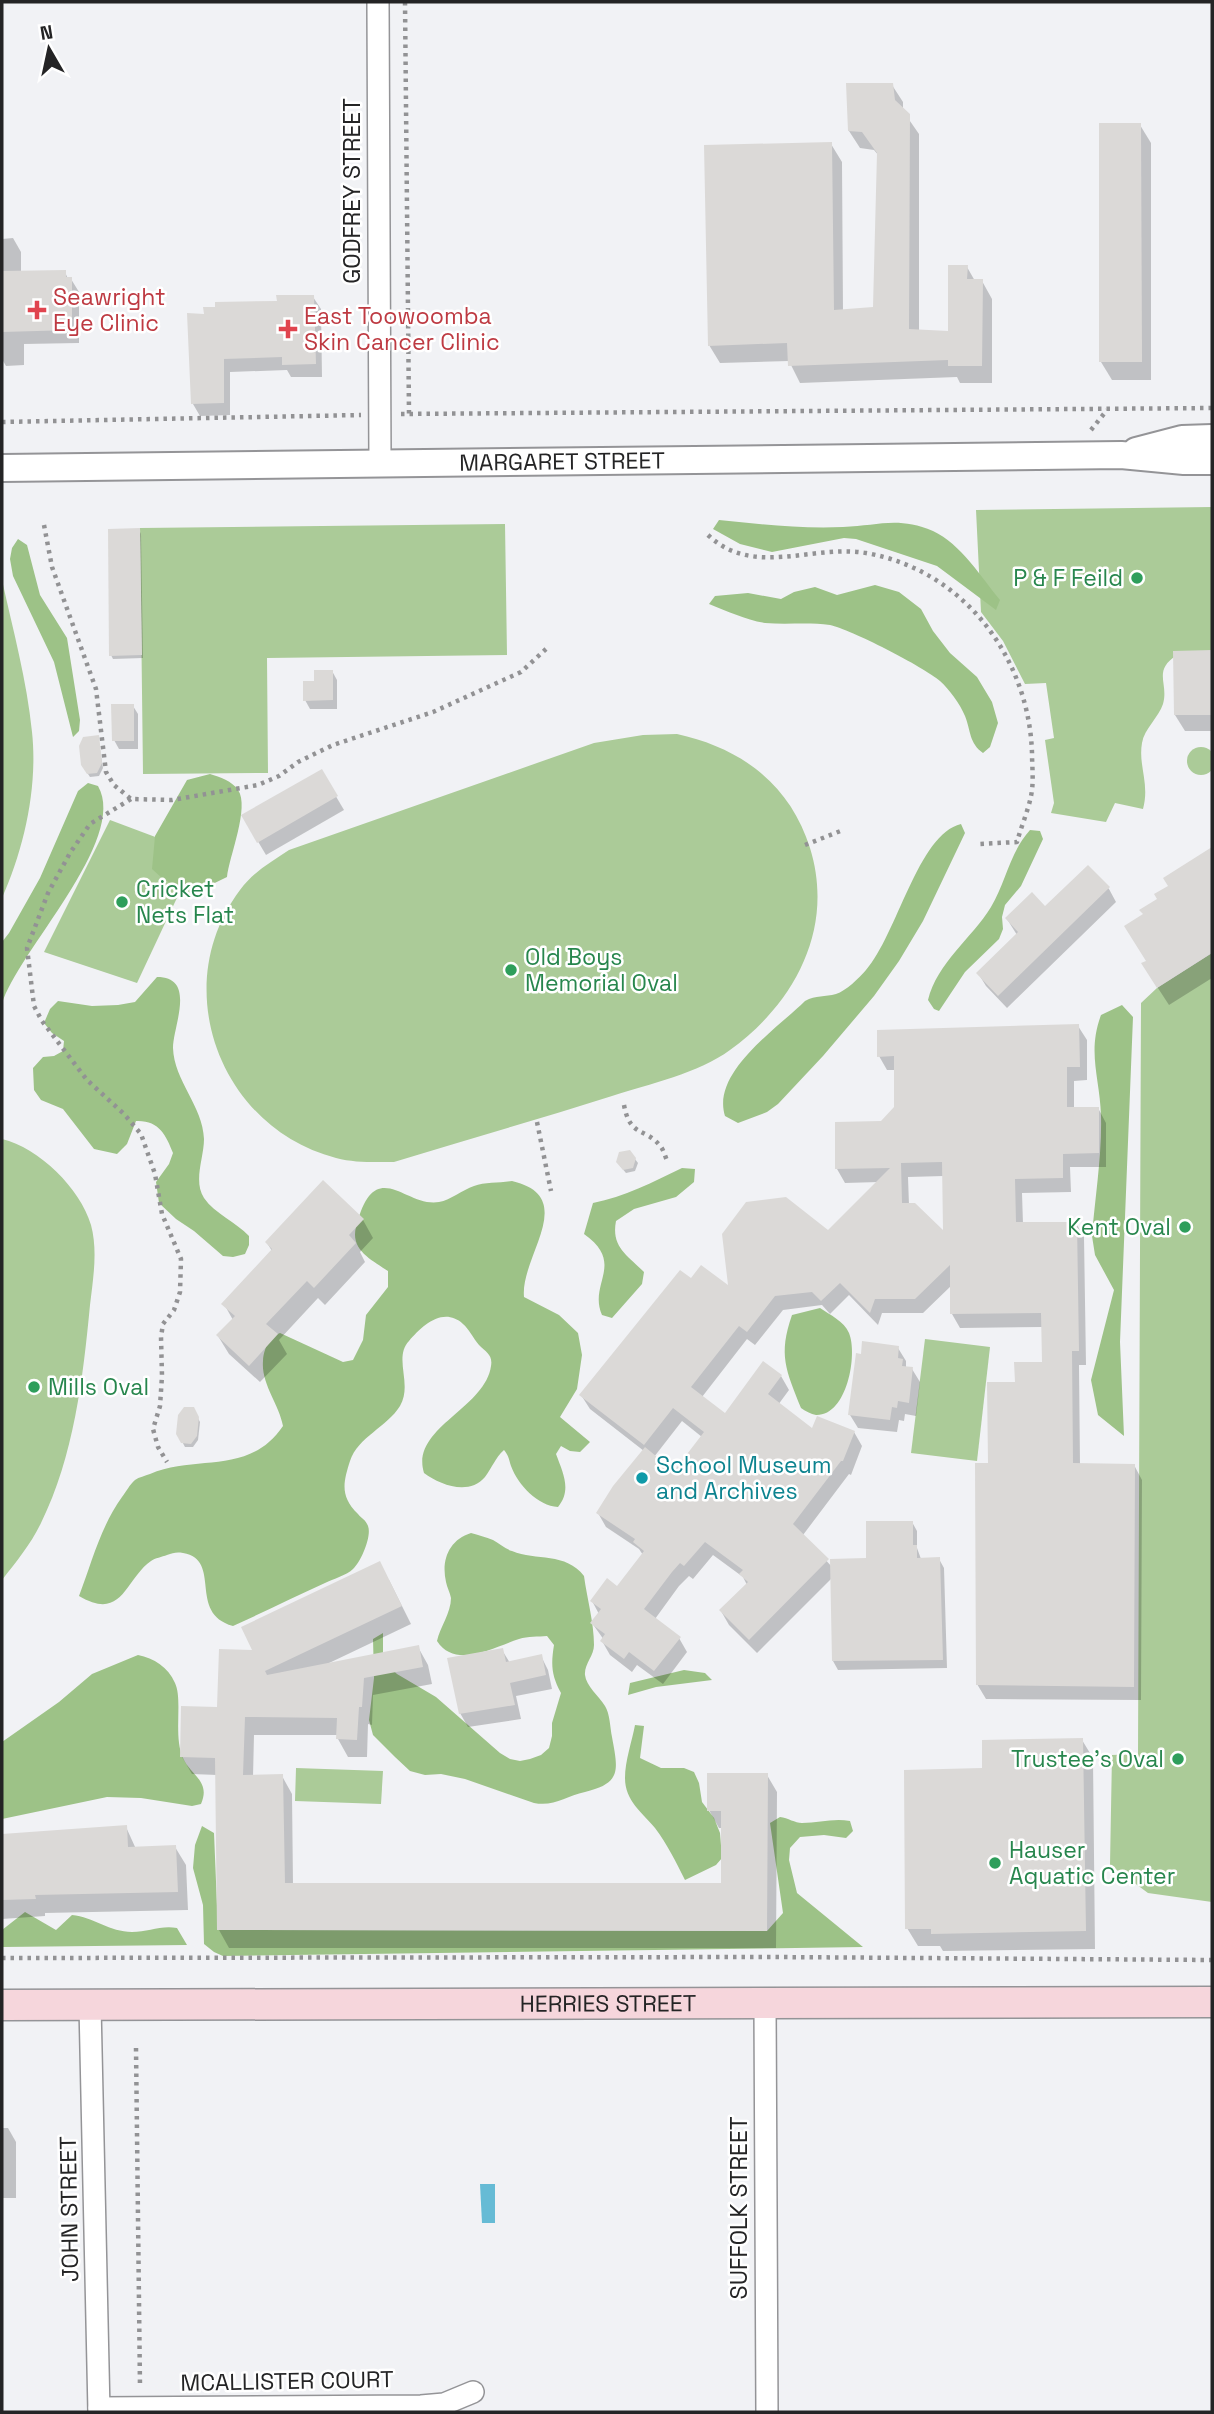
<svg xmlns="http://www.w3.org/2000/svg" width="1214" height="2414" font-family="'Space Grotesk',sans-serif">
	<style>
		.green { fill: #abcb98 }
		.forest { fill: #9dc287 }
		.water { fill: #66bbd5 }
		.shadow { fill: #0003; fill-rule: evenodd }
		.building { fill: #dbd9d7; fill-rule: evenodd }
		.lines { fill: none; stroke-linecap: round; stroke-linejoin: round }
		.minor-casing { stroke: #949497; stroke-width: 24 }
		.tertiary-casing { stroke: #949497; stroke-width: 30 }
		.secondary-casing { stroke: #949497; stroke-width: 33 }
		.path { stroke: #929294; stroke-width: 4.5; stroke-dasharray: 3.5 5; stroke-linecap: butt }
		.minor { stroke: #fff; stroke-width: 21 }
		.tertiary { stroke: #fff; stroke-width: 26 }
		.secondary { stroke: #f6d6dc; stroke-width: 30 }
		.health-dot { fill: #e0444e; stroke: #fff; stroke-width: 2.5 }
		.leisure-dot { fill: #2e9e5b; stroke: #fff; stroke-width: 2.5 }
		.culture-dot { fill: #0f9aa8; stroke: #fff; stroke-width: 2.5 }
		.labels { text-anchor: middle; stroke-width: 5; stroke-linejoin: round; paint-order: stroke }
		.street-label { font-size: 23px; fill: #242425; stroke: #fff }
		.health-label { font-size: 23px; fill: #be3a42; stroke: #fff; text-anchor: start }
		.leisure-label { font-size: 23px; fill: #27864d; stroke: #fff; text-anchor: start }
		.culture-label { font-size: 23px; fill: #0d838f; stroke: #fff; text-anchor: start }
	</style>
	<rect width="100%" height="100%" fill="#f1f2f5"/>
	<g class="green">
		<path d="M 1212,507 L 1212,655 L 1201,657 L 1177,655 C 1152,671 1169,683 1163,704 C 1159,717 1144,729 1142,743 C 1138,766 1150,783 1143,809 L 1115,803 L 1106,822 L 1051,813 L 1054,803 L 1045,740 L 1054,738 L 1046,683 L 1025,684 L 1003,641 L 981,612 L 976,510 Z"/>
		<polygon points="505,524 507,655 267,658 268,773 143,774 140,528"/>
		<path d="M 2,580 C 13,630 27,681 32,732 C 38,787 24,849 2,898 Z"/>
		<path d="M 677,734 C 741,748 790,784 810,848 C 835,928 795,1003 730,1050 C 699,1073 649,1084 612,1096 C 539,1119 467,1140 394,1162 C 374,1162 355,1163 336,1158 C 220,1128 167,987 240,890 C 253,872 271,862 289,850 L 594,743 L 643,735 Z"/>
		<circle cx="1201" cy="761" r="14"/>
		<polygon points="110,820 198,853 137,983 44,952"/>
		<polygon points="1212,953 1212,1902 1148,1893 1110,1865 1112,1755 1138,1754 1141,1003 1157,988"/>
		<path d="M 2,1139 C 39,1148 80,1188 91,1225 C 98,1251 93,1279 90,1305 C 83,1378 74,1456 41,1523 C 31,1544 16,1562 2,1580 Z"/>
		<polygon points="925,1339 990,1347 977,1461 911,1453"/>
		<polygon points="296,1768 383,1771 381,1804 295,1801"/>
	</g>
	<g class="forest">
		<path d="M 719,520 C 760,524 801,529 843,527 C 878,526 897,516 933,531 C 961,544 981,577 1000,600 L 996,610 L 937,566 L 856,539 L 844,538 L 772,552 L 740,544 L 713,529 Z"/>
		<polygon points="18,539 27,545 40,595 67,638 80,720 79,731 73,737 54,662 13,576 10,559 12,548"/>
		<path d="M 875,585 L 899,592 L 921,609 L 933,631 L 950,653 L 977,677 L 992,702 L 998,723 L 990,747 L 983,753 C 969,743 971,731 965,716 C 960,704 949,689 940,681 C 924,667 850,629 830,625 C 808,622 787,625 765,623 C 746,620 727,611 709,604 L 715,596 L 748,593 L 781,599 L 794,592 L 815,587 L 837,595 Z"/>
		<path d="M 210,774 C 220,777 232,781 238,790 C 250,807 229,857 227,877 L 190,895 L 162,878 L 152,869 L 155,836 L 187,780 Z"/>
		<path d="M 88,783 L 98,786 C 129,840 17,952 2,1004 L 2,942 L 9,933 L 40,878 L 78,791 Z"/>
		<path d="M 961,824 L 965,833 L 923,921 L 899,961 L 874,996 L 823,1056 L 778,1104 L 767,1112 L 738,1123 L 725,1116 C 711,1072 778,1028 805,1001 C 816,995 825,997 836,994 C 846,991 859,978 866,970 C 897,935 918,834 961,824 Z"/>
		<path d="M 1030,830 L 1040,831 L 1043,839 L 1021,886 L 1005,905 L 1002,917 L 1003,929 L 999,939 L 965,972 L 939,1011 L 934,1009 L 928,1000 C 937,963 972,938 991,907 C 1006,882 1010,852 1030,830 Z"/>
		<path d="M 157,977 C 197,977 173,1026 173,1048 C 174,1081 203,1106 204,1139 C 204,1158 193,1181 204,1198 C 215,1214 236,1222 249,1236 L 249,1245 L 245,1254 L 233,1257 L 223,1256 L 194,1231 L 176,1219 L 159,1203 L 156,1182 L 169,1164 L 173,1153 C 166,1135 159,1120 136,1121 L 127,1144 L 117,1154 L 94,1149 L 63,1109 L 41,1100 L 34,1090 L 33,1068 L 43,1057 L 54,1056 L 63,1051 L 64,1041 L 52,1033 L 44,1023 L 50,1009 L 58,1001 L 92,1006 L 118,1005 L 135,1002 Z"/>
		<path d="M 1122,1005 L 1133,1017 L 1120,1342 L 1124,1436 L 1098,1415 L 1091,1380 L 1114,1290 L 1095,1255 L 1092,1236 C 1095,1197 1102,1156 1101,1116 C 1100,1078 1087,1053 1101,1015 Z"/>
		<path d="M 682,1168 L 695,1169 L 694,1182 L 676,1197 L 634,1209 L 616,1221 C 611,1247 627,1255 644,1272 L 642,1284 L 612,1318 L 602,1315 C 588,1283 626,1264 584,1234 L 593,1203 C 624,1197 653,1182 682,1168 Z"/>
		<path d="M 512,1181 C 580,1197 520,1256 524,1297 L 559,1315 L 578,1333 L 582,1355 L 577,1389 L 560,1417 L 590,1442 L 580,1452 L 570,1451 L 561,1446 L 556,1454 C 563,1473 572,1490 558,1507 C 538,1506 518,1485 511,1466 C 509,1460 509,1456 504,1450 C 495,1458 492,1468 485,1477 C 469,1496 440,1485 424,1473 C 410,1428 485,1409 491,1366 C 493,1355 486,1352 479,1345 C 473,1338 469,1329 463,1324 C 443,1306 422,1326 409,1341 C 393,1358 413,1384 400,1406 C 387,1427 358,1437 350,1461 C 343,1483 340,1496 358,1514 C 361,1518 366,1520 368,1526 C 372,1536 361,1562 353,1569 C 347,1575 333,1579 325,1583 C 294,1597 264,1612 233,1626 C 187,1613 223,1560 183,1553 C 176,1552 173,1553 167,1555 C 162,1557 155,1558 151,1561 C 125,1579 123,1622 79,1596 C 92,1562 100,1528 122,1497 C 126,1492 130,1484 135,1480 C 139,1477 145,1476 150,1474 C 198,1454 249,1476 283,1426 C 279,1404 261,1384 263,1361 C 263,1353 267,1345 269,1338 L 280,1333 L 343,1362 L 353,1360 L 363,1340 L 366,1315 L 388,1287 L 388,1271 C 372,1260 350,1250 356,1227 C 375,1153 405,1208 439,1202 C 451,1200 462,1190 474,1186 C 485,1182 500,1183 512,1181 Z"/>
		<path d="M 820,1308 C 830,1315 844,1321 849,1333 C 858,1355 847,1416 816,1415 C 811,1414 805,1411 801,1408 C 786,1370 778,1355 792,1315 Z"/>
		<path d="M 471,1533 C 478,1535 486,1537 493,1540 C 499,1543 505,1549 512,1551 C 536,1561 566,1552 584,1576 C 587,1598 594,1623 594,1645 C 594,1656 584,1664 585,1675 C 586,1686 599,1696 605,1706 C 610,1714 610,1727 612,1737 C 618,1770 622,1783 585,1792 C 566,1796 554,1807 534,1803 L 465,1779 L 441,1774 L 425,1775 L 410,1771 L 395,1757 L 373,1735 L 369,1720 L 374,1678 L 373,1639 L 383,1633 L 383,1657 L 388,1666 L 397,1674 L 436,1697 L 500,1753 L 510,1759 L 520,1761 L 530,1759 L 541,1755 L 549,1748 L 552,1736 L 552,1723 L 561,1693 C 551,1675 551,1664 554,1645 L 547,1636 C 538,1637 528,1636 519,1639 C 494,1647 456,1670 437,1641 C 440,1627 451,1613 451,1598 C 450,1593 447,1587 446,1582 C 441,1560 449,1540 471,1533 Z"/>
		<path d="M 138,1655 C 154,1658 168,1667 175,1683 C 183,1700 173,1736 183,1758 C 191,1776 211,1781 201,1804 L 192,1806 L 141,1798 L 107,1797 L 2,1819 L 2,1742 L 59,1702 L 92,1674 Z"/>
		<polygon points="684,1670 705,1673 712,1680 656,1687 628,1695 630,1683"/>
		<path d="M 635,1725 L 644,1726 L 640,1758 L 661,1768 L 684,1768 L 694,1772 L 699,1783 L 702,1802 L 714,1818 L 720,1833 L 722,1858 L 716,1865 L 685,1880 C 676,1862 667,1844 655,1828 C 642,1812 625,1801 625,1778 C 625,1761 632,1741 635,1725 Z"/>
		<path d="M 780,1817 C 788,1818 795,1823 802,1823 C 819,1823 833,1818 850,1821 L 853,1831 L 846,1838 L 824,1835 L 800,1837 L 790,1848 L 789,1860 L 797,1893 L 863,1947 L 223,1956 L 214,1952 L 204,1944 L 203,1905 L 193,1868 L 195,1845 L 202,1826 L 214,1833 L 218,1930 L 767,1931 L 783,1913 L 770,1823 Z"/>
		<path d="M 25,1912 L 56,1930 L 72,1915 C 93,1917 110,1932 132,1932 C 148,1932 161,1925 177,1928 L 187,1945 L 2,1947 L 2,1930 Z"/>
	</g>
	<polygon class="water" points="480,2184 495,2184 495,2223 482,2223"/>
	<g class="shadow">
		<polygon points="892,85 903,102 903,111 919,134 919,331 950,333 967,267 975,281 982,281 992,299 992,383 960,383 957,377 800,383 789,361 720,363 709,345 831,144 842,162 843,311 874,309 879,156 874,150 860,148 849,131"/>
		<polygon points="1140,125 1151,143 1151,380 1112,380 1101,362"/>
		<polygon points="13,238 21,252 21,272 65,272 68,279 71,279 79,292 79,343 24,344 24,365 6,366 2,359 2,239"/>
		<polygon points="313,297 321,309 322,377 291,377 287,370 230,372 230,415 200,416 193,404 205,315 262,304"/>
		<polygon points="139,530 141,534 143,658 113,659 111,655"/>
		<polygon points="1212,651 1212,731 1185,731 1175,715 1175,652"/>
		<polygon points="332,671 337,680 337,709 310,709 305,700 316,683"/>
		<polygon points="133,706 138,714 138,749 119,749 114,740"/>
		<polygon points="98,737 103,768 99,776 90,777 82,765"/>
		<polygon points="321,771 344,810 266,855 243,816"/>
		<polygon points="1212,849 1212,978 1169,1005 1154,982 1147,962 1144,915 1170,887 1165,879"/>
		<polygon points="1088,867 1109,889 1116,902 1007,1008 986,986 978,973 1017,935 1007,919 1045,909"/>
		<path d="M 1078,1026 L 1087,1040 L 1087,1080 L 1074,1081 L 1074,1109 L 1098,1108 L 1106,1123 L 1106,1167 L 1070,1167 L 1071,1192 L 1022,1193 L 1023,1224 L 1076,1223 L 1084,1237 L 1086,1365 L 1079,1365 L 1080,1465 L 1134,1465 L 1142,1480 L 1141,1700 L 986,1699 L 977,1684 L 990,1465 L 1016,1384 L 1043,1363 L 1043,1327 L 960,1328 L 952,1314 L 952,1285 L 923,1313 L 882,1313 L 878,1325 L 849,1295 L 830,1314 L 822,1305 L 783,1310 L 755,1345 L 747,1339 L 702,1397 L 725,1415 L 781,1376 L 789,1390 L 778,1405 L 813,1431 L 854,1432 L 862,1446 L 851,1475 L 849,1474 L 803,1535 L 832,1567 L 868,1560 L 912,1522 L 917,1531 L 917,1548 L 921,1559 L 939,1559 L 944,1568 L 947,1668 L 838,1670 L 833,1661 L 832,1578 L 757,1653 L 729,1625 L 721,1611 L 747,1585 L 743,1577 L 713,1555 L 693,1579 L 689,1576 L 679,1586 L 655,1619 L 679,1638 L 687,1652 L 663,1684 L 637,1665 L 632,1672 L 610,1655 L 602,1641 L 604,1640 L 592,1623 L 599,1614 L 592,1601 L 618,1588 L 643,1555 L 639,1549 L 606,1527 L 598,1513 L 644,1451 L 590,1409 L 581,1395 L 691,1281 L 730,1289 L 828,1232 L 879,1182 L 845,1183 L 837,1169 L 896,1108 L 896,1070 L 887,1070 L 879,1056 ZM 944,1176 L 945,1235 L 909,1205 L 908,1177 ZM 682,1421 L 702,1437 L 674,1474 L 654,1457 Z"/>
		<polygon points="635,1159 638,1163 635,1171 626,1173 620,1166"/>
		<polygon points="323,1183 363,1220 373,1238 360,1252 365,1262 325,1305 318,1298 279,1340 287,1354 260,1382 229,1354 218,1336 233,1320 224,1304 272,1251 267,1243"/>
		<polygon points="898,1348 906,1361 906,1368 912,1369 920,1382 916,1416 905,1414 904,1421 899,1420 897,1432 858,1428 850,1415"/>
		<polygon points="193,1409 200,1422 198,1440 193,1447 185,1447 178,1434"/>
		<polygon points="389,1580 411,1624 327,1664 418,1647 428,1665 432,1684 373,1695 372,1725 368,1724 367,1757 348,1757 338,1739 338,1735 254,1735 253,1777 282,1776 292,1794 293,1885 723,1885 723,1828 719,1828 709,1810 767,1775 777,1792 776,1948 229,1948 219,1930 217,1775 192,1774 182,1757 219,1709 255,1652"/>
		<polygon points="502,1650 510,1663 541,1656 548,1670 552,1689 516,1696 521,1719 468,1727 460,1713"/>
		<polygon points="1082,1740 1093,1758 1095,1949 943,1951 940,1946 918,1946 907,1928 984,1770"/>
		<polygon points="126,1827 136,1849 175,1847 186,1865 188,1910 45,1913 45,1916 2,1919 2,1836"/>
		<polygon points="2,2128 8,2128 16,2142 16,2198 2,2198"/>
	</g>
	<g class="building">
		<polygon points="846,83 893,83 895,100 910,114 909,329 948,331 948,265 968,265 967,279 983,279 982,366 948,366 948,360 788,366 787,343 708,346 704,145 832,142 834,310 873,307 877,153 862,132 848,131"/>
		<polygon points="1099,123 1141,123 1142,362 1099,362"/>
		<polygon points="66,270 66,277 72,277 72,330 2,332 2,271"/>
		<polygon points="276,295 314,295 316,364 282,365 282,357 224,359 224,403 191,404 187,313 204,314 203,307 215,307 215,302 277,301"/>
		<polygon points="140,528 142,655 109,656 108,529"/>
		<polygon points="1212,650 1212,715 1174,715 1173,651"/>
		<polygon points="314,670 333,670 333,700 303,701 303,681 314,681"/>
		<polygon points="111,704 134,704 134,741 112,741"/>
		<polygon points="99,735 102,763 97,773 87,774 81,765 79,746 83,737"/>
		<polygon points="322,769 338,796 257,843 241,815"/>
		<polygon points="1212,847 1212,953 1157,988 1141,963 1146,961 1124,926 1143,914 1139,910 1157,899 1154,894 1168,886 1163,878"/>
		<polygon points="1088,865 1110,887 998,996 976,973 1018,932 1005,918 1032,892 1045,906"/>
		<path d="M 1079,1024 L 1080,1067 L 1067,1067 L 1067,1107 L 1099,1107 L 1099,1153 L 1063,1154 L 1063,1178 L 1015,1179 L 1016,1222 L 1077,1222 L 1079,1351 L 1072,1351 L 1073,1463 L 1135,1464 L 1134,1687 L 976,1685 L 975,1463 L 988,1463 L 987,1382 L 1015,1382 L 1014,1362 L 1042,1362 L 1041,1313 L 950,1314 L 950,1265 L 915,1299 L 875,1299 L 870,1313 L 840,1283 L 821,1301 L 812,1292 L 775,1296 L 747,1332 L 739,1326 L 691,1387 L 725,1413 L 763,1361 L 782,1375 L 768,1394 L 812,1428 L 817,1416 L 855,1431 L 843,1461 L 841,1461 L 793,1524 L 829,1559 L 749,1640 L 719,1610 L 748,1582 L 739,1574 L 743,1570 L 705,1542 L 684,1566 L 680,1563 L 672,1572 L 644,1609 L 681,1637 L 654,1671 L 629,1652 L 624,1659 L 600,1641 L 605,1634 L 590,1623 L 601,1609 L 590,1601 L 607,1578 L 617,1586 L 644,1551 L 633,1542 L 635,1539 L 596,1513 L 613,1486 L 645,1447 L 674,1471 L 704,1432 L 673,1408 L 644,1445 L 579,1395 L 680,1270 L 691,1278 L 701,1265 L 728,1285 L 722,1234 L 746,1202 L 786,1197 L 828,1230 L 890,1168 L 835,1169 L 835,1122 L 881,1121 L 894,1107 L 894,1056 L 877,1057 L 877,1030 ZM 942,1162 L 943,1230 L 915,1203 L 902,1203 L 901,1163 Z"/>
		<polygon points="630,1150 636,1158 633,1168 623,1170 616,1162 619,1152"/>
		<polygon points="323,1180 364,1219 349,1235 356,1243 314,1288 307,1281 266,1324 278,1334 249,1366 216,1335 235,1316 221,1304 272,1249 265,1242"/>
		<polygon points="862,1341 899,1346 898,1358 903,1359 902,1366 913,1367 909,1403 898,1401 897,1408 892,1407 890,1420 848,1415 856,1353 861,1354"/>
		<polygon points="184,1407 194,1407 199,1417 197,1436 191,1444 181,1443 176,1434 178,1415"/>
		<polygon points="866,1521 913,1521 913,1545 917,1545 917,1558 940,1557 943,1660 832,1661 830,1559 866,1558"/>
		<polygon points="380,1561 402,1606 265,1671 267,1675 419,1645 423,1667 364,1678 362,1707 359,1707 357,1740 336,1739 337,1718 245,1717 243,1775 283,1774 285,1883 721,1883 721,1811 707,1811 707,1773 768,1773 767,1931 217,1930 215,1758 180,1757 181,1706 217,1707 219,1649 252,1650 241,1627"/>
		<polygon points="503,1648 506,1662 542,1654 546,1675 510,1683 515,1705 459,1714 447,1658"/>
		<polygon points="1083,1738 1086,1931 931,1934 931,1929 905,1929 904,1770 982,1768 982,1740"/>
		<polygon points="127,1825 128,1847 176,1845 178,1892 35,1895 36,1899 2,1900 2,1834"/>
	</g>
	<g class="lines">
		<g class="minor-casing">
			<g id="minor">
				<polyline points="378,2 380,463"/>
				<polyline points="765,2004 767,2412"/>
				<polyline points="90,2005 99,2412"/>
				<polyline points="99,2408 421,2406 444,2404 473,2392"/>
			</g>
		</g>
		<g class="tertiary-casing">
			<g id="tertiary">
				<polyline points="1136,451 1182,439 1212,438"/>
				<path id="s1" d="M 2,468 L 1121,455 L 1184,461 L 1212,461"/>
			</g>
		</g>
		<g class="secondary-casing">
			<g id="secondary">
				<path id="s2" d="M 2,2005 L 1212,2002"/>
			</g>
		</g>
		<g class="path">
			<polyline points="405,2 409,414"/>
			<polyline points="401,414 1212,408"/>
			<polyline points="2,422 361,415"/>
			<polyline points="1091,430 1107,410"/>
			<polyline points="44,525 52,567 96,689 106,772 114,785 131,799 172,800 258,785 279,776 298,762 333,745 433,712 521,672 546,649"/>
			<path d="M 708,535 C 753,578 812,544 866,553 C 964,570 1029,658 1032,753 C 1032,767 1034,782 1031,796 C 1028,811 1021,827 1017,842 L 980,844"/>
			<polyline points="131,799 90,824 70,853 48,893 27,948 34,1006 42,1021 87,1080 124,1114 141,1134 155,1174 162,1214 181,1259 180,1292 174,1310 163,1324 161,1337 162,1376 160,1406 153,1429 158,1447 167,1462"/>
			<polyline points="805,845 843,830"/>
			<path d="M 624,1105 C 630,1138 646,1127 661,1147 C 664,1151 666,1159 668,1163"/>
			<polyline points="537,1122 551,1191"/>
			<polyline points="2,1958 774,1957 1212,1960"/>
			<polyline points="136,2048 140,2387"/>
		</g>
		<use href="#minor" class="minor"/>
		<use href="#tertiary" class="tertiary"/>
		<use href="#secondary" class="secondary"/>
	</g>
	<g class="health-dot">
		<path d="M33.5 299.5h7v7h7v7h-7v7h-7v-7h-7v-7h7z"/>
		<path d="M284.5 318.5h7v7h7v7h-7v7h-7v-7h-7v-7h7z"/>
	</g>
	<g class="leisure-dot">
		<circle cx="1137" cy="578" r="7"/>
		<circle cx="122" cy="902" r="7"/>
		<circle cx="511" cy="970" r="7"/>
		<circle cx="1185" cy="1227" r="7"/>
		<circle cx="34" cy="1387" r="7"/>
		<circle cx="1178" cy="1759" r="7"/>
		<circle cx="995" cy="1863" r="7"/>
	</g>
	<circle class="culture-dot" cx="642" cy="1478" r="7"/>
	<g class="labels">
		<g class="street-label">
			<text transform="translate(352 191) rotate(-90)" y="8">GODFREY STREET</text>
			<text dy="8" stroke="none"><textPath href="#s1" startOffset="560">MARGARET STREET</textPath></text>
			<text dy="8" stroke="none"><textPath href="#s2" startOffset="606">HERRIES STREET</textPath></text>
			<text transform="translate(739 2208) rotate(-90)" y="8">SUFFOLK STREET</text>
			<text transform="translate(69 2209) rotate(-91)" y="8">JOHN STREET</text>
			<text transform="translate(287 2381) rotate(-1)" y="8">MCALLISTER COURT</text>
		</g>
		<g class="health-label">
			<text x="53" y="305">Seawright<tspan x="53" dy="26">Eye Clinic</tspan></text>
			<text x="304" y="324">East Toowoomba<tspan x="304" dy="26">Skin Cancer Clinic</tspan></text>
		</g>
		<g class="leisure-label">
			<text x="1123" y="586" text-anchor="end">P &amp; F Feild</text>
			<text x="136" y="897">Cricket<tspan x="136" dy="26">Nets Flat</tspan></text>
			<text x="525" y="965">Old Boys<tspan x="525" dy="26">Memorial Oval</tspan></text>
			<text x="1171" y="1235" text-anchor="end">Kent Oval</text>
			<text x="48" y="1395">Mills Oval</text>
			<text x="1164" y="1767" text-anchor="end">Trustee's Oval</text>
			<text x="1009" y="1858">Hauser<tspan x="1009" dy="26">Aquatic Center</tspan></text>
		</g>
		<g class="culture-label">
			<text x="656" y="1473">School Museum<tspan x="656" dy="26">and Archives</tspan></text>
		</g>
	</g>
	<rect width="1214" height="2414" fill="none" stroke="#242425" stroke-width="7"/>
	<g transform="translate(49 49) rotate(351)" stroke="#ffffff" stroke-width="5" paint-order="stroke">
	<path d="M0-5L12 26L0 18L-12 26Z" fill="#242425"/>
	<text y="-10" font-size="19" font-weight="bold" text-anchor="middle" fill="#242425">N</text>
	</g>
</svg>
